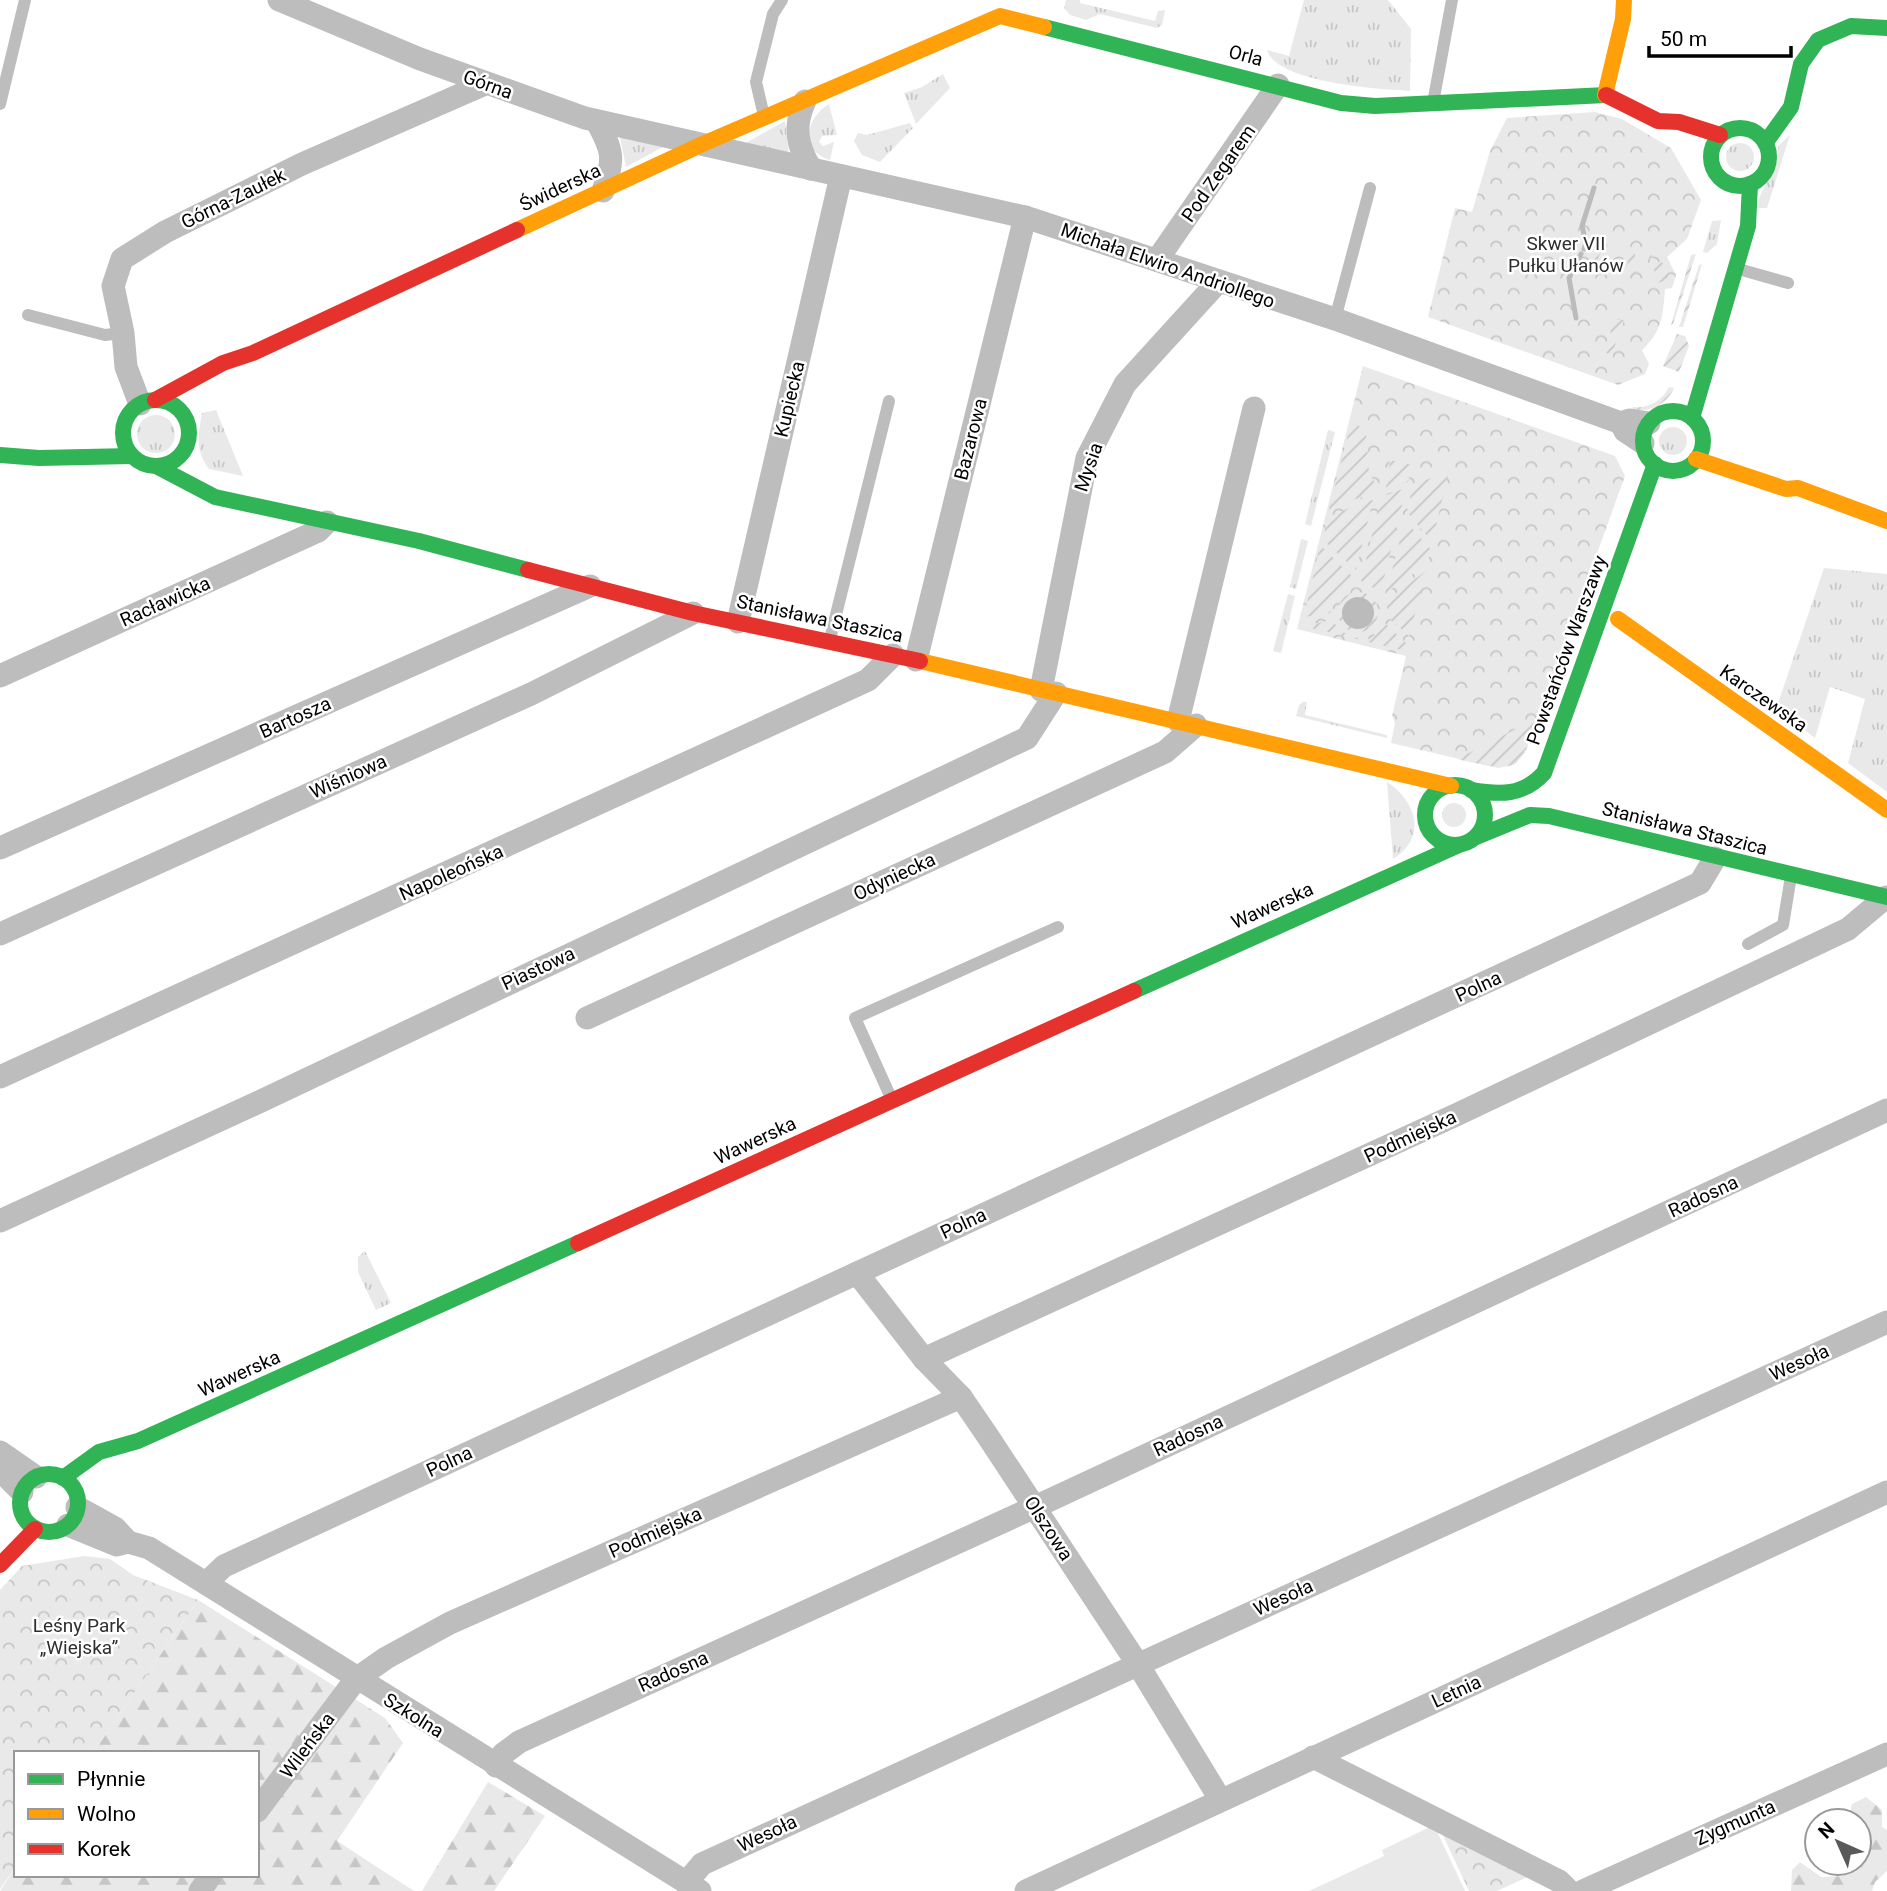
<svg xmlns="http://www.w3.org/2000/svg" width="1887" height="1891" font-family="Roboto,sans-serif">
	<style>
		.grass { fill: url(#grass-tufts) }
		.forest { fill: url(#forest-firs) }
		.park { fill: url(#park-crowns) }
		.garden { fill: url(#garden-furrows) }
		.pitch { fill: #e9e9e9 }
		.water { fill: #bbb }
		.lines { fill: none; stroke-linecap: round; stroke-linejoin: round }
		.stream { stroke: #bbb; stroke-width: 5 }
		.lane { stroke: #bdbdbd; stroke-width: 12 }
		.street { stroke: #bdbdbd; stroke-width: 23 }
		.fast { stroke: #30b455; stroke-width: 16 }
		.slow { stroke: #ff9f0a; stroke-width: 16 }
		.jam { stroke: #e5322d; stroke-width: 16 }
		.labels { text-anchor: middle; stroke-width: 5; stroke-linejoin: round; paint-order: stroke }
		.street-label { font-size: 19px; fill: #000; stroke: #fff }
		.park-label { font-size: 19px; fill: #2e2e2e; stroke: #fff }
	</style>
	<defs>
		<pattern id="grass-tufts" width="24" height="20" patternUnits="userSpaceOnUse" patternTransform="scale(1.75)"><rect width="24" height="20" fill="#e9e9e9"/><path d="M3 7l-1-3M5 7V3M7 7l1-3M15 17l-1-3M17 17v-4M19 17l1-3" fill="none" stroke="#c6c6c6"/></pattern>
		<pattern id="forest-firs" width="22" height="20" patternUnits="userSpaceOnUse" patternTransform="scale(1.75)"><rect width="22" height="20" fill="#e9e9e9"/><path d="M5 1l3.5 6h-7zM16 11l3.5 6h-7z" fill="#c6c6c6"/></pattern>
		<pattern id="park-crowns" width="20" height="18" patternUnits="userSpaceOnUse" patternTransform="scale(1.75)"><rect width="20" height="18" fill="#e9e9e9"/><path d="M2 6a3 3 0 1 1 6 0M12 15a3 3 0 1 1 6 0" fill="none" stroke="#c6c6c6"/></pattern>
		<pattern id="garden-furrows" width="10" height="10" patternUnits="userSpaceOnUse" patternTransform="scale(1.75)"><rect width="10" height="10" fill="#e9e9e9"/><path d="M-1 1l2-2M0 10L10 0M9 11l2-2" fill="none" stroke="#c6c6c6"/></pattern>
	</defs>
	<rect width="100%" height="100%" fill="#fff"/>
	<g class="grass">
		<polygon points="1066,0 1080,0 1080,3 1155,21 1158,11 1165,10 1162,25 1157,28 1100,14 1086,20 1070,15 1064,8"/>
		<path d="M 1304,0 L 1388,0 L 1411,29 L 1410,91 C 1380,89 1277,83 1267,50 L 1289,56 Z"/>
		<polygon points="943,74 950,88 916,124 904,93 922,87"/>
		<path d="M 829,104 L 837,135 L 822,136 L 819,142 L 823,146 L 834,142 L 830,160 C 799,150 805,119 829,104 Z"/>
		<polygon points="785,121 789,154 744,144"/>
		<polygon points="910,123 913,128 880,162 862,155 854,141 858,133 867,135"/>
		<path d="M 1790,135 L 1767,208 L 1757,208 C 1761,181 1779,178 1778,146 Z"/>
		<polygon points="620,137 663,147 626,167"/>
		<circle cx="1740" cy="157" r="14"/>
		<polygon points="1721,220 1717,244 1707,253 1703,252 1712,221"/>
		<path d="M 216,410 L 243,476 L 209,469 C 195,450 198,436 202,413 Z"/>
		<circle cx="156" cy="434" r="19"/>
		<circle cx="1673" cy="441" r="14"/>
		<polygon points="1328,430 1335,432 1311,526 1305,524"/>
		<polygon points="1301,539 1308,541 1296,589 1290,587"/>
		<polygon points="1824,568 1887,574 1887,792 1848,763 1865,699 1830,687 1815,738 1776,709"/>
		<polygon points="1288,594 1295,596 1281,653 1273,651"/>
		<polygon points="1303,702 1307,702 1305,715 1387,735 1387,738 1296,716 1299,705"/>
		<path d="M 1387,782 C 1416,801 1428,837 1393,859 Z"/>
		<circle cx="1454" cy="815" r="12"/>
		<polygon points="365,1251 391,1303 376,1310 358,1272 358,1257"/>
	</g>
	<g class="forest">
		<polygon points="198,1600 385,1718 403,1743 337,1841 414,1891 0,1891 16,1866 16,1875 257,1875 257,1753 93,1753"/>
		<polygon points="488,1782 545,1816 494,1891 422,1891"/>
		<polygon points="1866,1797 1882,1810 1882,1827 1887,1830 1887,1871 1875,1882 1872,1891 1791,1891 1792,1870 1800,1862 1821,1877 1844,1876 1855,1863 1859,1863 1859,1821 1848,1819 1852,1804"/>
	</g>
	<g class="park">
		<path d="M 1595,112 L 1622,119 L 1671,148 L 1701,200 L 1687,239 L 1667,257 L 1676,275 L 1672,288 L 1665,289 C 1663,315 1662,332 1642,350 L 1649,364 L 1645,374 L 1618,385 L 1428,317 L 1455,208 L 1472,212 L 1490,151 L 1507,118 Z"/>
		<polygon points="1363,366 1615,456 1625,476 1525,753 1514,765 1498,768 1391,743 1395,723 1392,716 1406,656 1297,629"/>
		<polygon points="84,1556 110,1559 133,1575 198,1600 93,1753 16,1753 16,1866 0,1889 0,1590 22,1566"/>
		<polygon points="1439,1827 1532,1875 1497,1891 1469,1891"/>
	</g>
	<g class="garden">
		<polygon points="1600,230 1605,237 1596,266 1591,266 1593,256 1589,251"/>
		<polygon points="1630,248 1635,248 1635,278 1623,272 1628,262 1625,253"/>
		<polygon points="1645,248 1649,250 1654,261 1663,263 1668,272 1664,281 1646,287 1656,275"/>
		<polygon points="1696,254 1673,324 1671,325 1691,255"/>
		<polygon points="1702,264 1683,327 1679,327 1699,265"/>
		<polygon points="1614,320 1624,320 1611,357 1604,350 1611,334 1609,326"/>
		<polygon points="1677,334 1685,336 1689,346 1679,372 1663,366"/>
		<path d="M 1669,387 L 1674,388 C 1666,406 1649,411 1631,412 L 1633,407 C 1648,409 1663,400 1669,387 Z"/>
		<polygon points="1352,419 1366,433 1369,473 1378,488 1375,494 1347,501 1328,513"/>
		<polygon points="1390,460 1412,465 1408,482 1386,488"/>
		<polygon points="1449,471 1432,542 1407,512 1413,485"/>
		<polygon points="1406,488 1381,591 1381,592 1361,581 1381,497"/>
		<polygon points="1373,500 1356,570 1323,540 1327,519 1358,503"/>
		<polygon points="1411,527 1431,550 1427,564 1386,593 1403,528"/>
		<polygon points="1320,545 1351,575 1351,581 1335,595 1330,613 1304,617"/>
		<polygon points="1427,570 1409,636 1387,616 1387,600"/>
		<circle cx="1358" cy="612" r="20"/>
		<path d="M 1332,620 C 1341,634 1353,639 1371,639 L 1385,623 L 1407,644 L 1405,651 L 1303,626 Z"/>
		<path d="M 1538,718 C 1517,775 1515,772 1457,759 Z"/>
	</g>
	<polygon class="pitch" points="1434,1825 1465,1891 1309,1891 1384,1856 1382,1850"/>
	<circle class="water" cx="1358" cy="613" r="16"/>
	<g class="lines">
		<g class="stream">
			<polyline points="1584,249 1586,243 1582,226 1594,188"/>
			<polyline points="1576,318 1569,278 1581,254"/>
		</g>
		<g class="lane">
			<polyline points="1433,103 1452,0"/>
			<polyline points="0,104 25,0"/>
			<polyline points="764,116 756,82 773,14 782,0"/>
			<polyline points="1735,268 1788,283"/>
			<polyline points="28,315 105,335 123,333"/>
			<polyline points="1335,319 1370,188"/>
			<polyline points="830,639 889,401"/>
			<polyline points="1748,944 1783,925 1791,876"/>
			<polyline points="892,1100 855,1018 1058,927"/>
		</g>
		<g class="street">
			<polyline points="279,0 420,59 585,118 1025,217 1335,319 1621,423 1625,431 1643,443"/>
			<path d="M 805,101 C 793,126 797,146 811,169"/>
			<path d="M 597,122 C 613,151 615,159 603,191"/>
			<polyline points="1157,260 1278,85"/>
			<polyline points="140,404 126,367 123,333 113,286 122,259 165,232 302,164 485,84"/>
			<polyline points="1621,423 1630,420 1649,423"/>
			<polyline points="738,622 841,176"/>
			<polyline points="916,660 1025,217"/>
			<polyline points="0,676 318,531 327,522"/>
			<polyline points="1041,690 1087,458 1125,384 1217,283"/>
			<polyline points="1178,721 1254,408"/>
			<polyline points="0,848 590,586"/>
			<polyline points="0,934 531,694 693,613"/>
			<polyline points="587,1018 1165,752 1196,725"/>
			<polyline points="0,1077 868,680 893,655"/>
			<polyline points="0,1221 259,1102 1027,738 1056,693"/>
			<polyline points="857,1273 924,1359 961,1397 989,1438 1137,1663 1220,1799"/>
			<polyline points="924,1359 1458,1114 1848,929 1886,897"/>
			<polyline points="0,1452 36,1477"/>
			<polyline points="0,1470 22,1492"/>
			<polyline points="77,1507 115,1528 128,1542 149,1548 700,1891"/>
			<polyline points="68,1525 117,1545 128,1542"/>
			<polyline points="206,1583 224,1566 1700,883 1715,858"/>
			<polyline points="1313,1757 1559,1881 1569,1891"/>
			<polyline points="496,1766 503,1754 519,1742 1035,1507 1887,1110"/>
			<polyline points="257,1811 356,1679 386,1658 450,1623 961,1397"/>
			<polyline points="686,1883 702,1864 1887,1322"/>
			<polyline points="200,1891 211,1875"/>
			<polyline points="1026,1891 1887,1492"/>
			<polyline points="1583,1891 1887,1754"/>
		</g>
		<g class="fast">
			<polyline points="1044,27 1341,103 1375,106 1606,95"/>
			<circle cx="1740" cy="157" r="29"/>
			<polyline points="1766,142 1791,107 1801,64 1818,40 1851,26 1887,28"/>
			<circle cx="156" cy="433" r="33"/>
			<circle cx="1673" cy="441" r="30"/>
			<polyline points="1692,418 1748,226 1750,184"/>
			<polyline points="0,455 39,458 132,456"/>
			<polyline points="156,466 215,497 419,541 528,570"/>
			<circle cx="1455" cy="815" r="30"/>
			<path d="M 1471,790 C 1500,795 1523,796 1544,773 L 1655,464"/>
			<polyline points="1476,837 1530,815 1549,816 1887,897"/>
			<polyline points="1134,991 1459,845"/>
			<circle cx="49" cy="1503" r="29"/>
			<polyline points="63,1478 99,1452 138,1441 578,1243"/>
		</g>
		<g class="slow">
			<polyline points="1605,95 1623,19 1624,0"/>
			<polyline points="517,230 705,143 1000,16 1044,27"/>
			<polyline points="1696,459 1786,489 1798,488 1887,521"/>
			<polyline points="1618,619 1887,810"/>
			<polyline points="920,661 1451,786"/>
		</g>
		<g class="jam">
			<polyline points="1606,95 1658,121 1679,122 1720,135"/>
			<polyline points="155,400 223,363 253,353 517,230"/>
			<polyline points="528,570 693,613 920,661"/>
			<polyline points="578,1243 1134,991"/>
			<polyline points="0,1565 35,1529"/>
		</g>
	</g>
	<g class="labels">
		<g class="street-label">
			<text transform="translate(1246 55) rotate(15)" y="7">Orla</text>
			<text transform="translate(488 84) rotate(20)" y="7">Górna</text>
			<text transform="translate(1218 173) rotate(-55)" y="7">Pod Zegarem</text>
			<text transform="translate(560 187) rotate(-25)" y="7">Świderska</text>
			<text transform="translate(233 198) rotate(-26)" y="7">Górna-Zaułek</text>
			<text transform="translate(1168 265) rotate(19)" y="7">Michała Elwiro Andriollego</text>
			<text transform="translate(789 399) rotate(-77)" y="7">Kupiecka</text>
			<text transform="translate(970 439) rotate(-76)" y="7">Bazarowa</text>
			<text transform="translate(1088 467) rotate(-71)" y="7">Mysia</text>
			<text transform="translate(165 601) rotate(-24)" y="7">Racławicka</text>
			<text transform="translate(820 618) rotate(12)" y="7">Stanisława Staszica</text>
			<text transform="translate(1566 650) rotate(-70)" y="7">Powstańców Warszawy</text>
			<text transform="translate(1764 698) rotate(35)" y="7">Karczewska</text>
			<text transform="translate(295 717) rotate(-24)" y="7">Bartosza</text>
			<text transform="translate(348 776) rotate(-24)" y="7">Wiśniowa</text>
			<text transform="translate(1685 828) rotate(14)" y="7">Stanisława Staszica</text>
			<text transform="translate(451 872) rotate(-24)" y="7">Napoleońska</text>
			<text transform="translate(894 876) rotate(-25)" y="7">Odyniecka</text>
			<text transform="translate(1272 905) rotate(-24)" y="7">Wawerska</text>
			<text transform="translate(538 968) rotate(-25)" y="7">Piastowa</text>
			<text transform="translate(1478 986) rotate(-25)" y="7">Polna</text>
			<text transform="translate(1410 1136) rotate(-25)" y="7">Podmiejska</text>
			<text transform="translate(755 1140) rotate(-25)" y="7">Wawerska</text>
			<text transform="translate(1703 1196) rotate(-25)" y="7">Radosna</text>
			<text transform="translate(963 1223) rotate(-25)" y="7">Polna</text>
			<text transform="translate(1799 1362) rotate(-24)" y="7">Wesoła</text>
			<text transform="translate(239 1373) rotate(-24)" y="7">Wawerska</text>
			<text transform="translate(1188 1435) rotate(-25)" y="7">Radosna</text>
			<text transform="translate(449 1461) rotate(-25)" y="7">Polna</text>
			<text transform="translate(1049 1528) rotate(57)" y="7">Olszowa</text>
			<text transform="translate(655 1532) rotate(-24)" y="7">Podmiejska</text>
			<text transform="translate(1283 1597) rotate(-24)" y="7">Wesoła</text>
			<text transform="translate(673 1671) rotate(-24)" y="7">Radosna</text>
			<text transform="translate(1456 1691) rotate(-25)" y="7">Letnia</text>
			<text transform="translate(414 1715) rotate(32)" y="7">Szkolna</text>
			<text transform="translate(307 1745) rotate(-53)" y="7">Wileńska</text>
			<text transform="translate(1735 1822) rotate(-24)" y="7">Zygmunta</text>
			<text transform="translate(767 1833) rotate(-25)" y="7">Wesoła</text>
		</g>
		<g class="park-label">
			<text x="1566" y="250">Skwer VII<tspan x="1566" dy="22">Pułku Ułanów</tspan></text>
			<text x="79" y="1632">Leśny Park<tspan x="79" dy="22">„Wiejska”</tspan></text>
		</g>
	</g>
	<rect x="14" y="1751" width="245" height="126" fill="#ffffff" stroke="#999999" stroke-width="2"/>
	<rect x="28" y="1774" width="35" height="10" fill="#30b455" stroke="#999999" stroke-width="2"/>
	<text x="77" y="1786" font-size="21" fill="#000000">Płynnie</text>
	<rect x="28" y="1809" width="35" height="10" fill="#ff9f0a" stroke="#999999" stroke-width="2"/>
	<text x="77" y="1821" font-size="21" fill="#000000">Wolno</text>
	<rect x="28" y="1844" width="35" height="10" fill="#e5322d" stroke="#999999" stroke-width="2"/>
	<text x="77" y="1856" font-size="21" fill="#000000">Korek</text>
	<g transform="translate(1838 1842) rotate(315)"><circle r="33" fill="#ffffff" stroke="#999999" stroke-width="2"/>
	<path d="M0-5L12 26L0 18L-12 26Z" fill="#595959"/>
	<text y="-10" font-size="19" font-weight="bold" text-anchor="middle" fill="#000000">N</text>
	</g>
	<path d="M1649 46v10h142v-10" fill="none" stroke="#000000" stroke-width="3.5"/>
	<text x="1660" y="46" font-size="21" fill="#000000" stroke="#ffffff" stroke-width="5" paint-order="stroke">50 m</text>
</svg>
